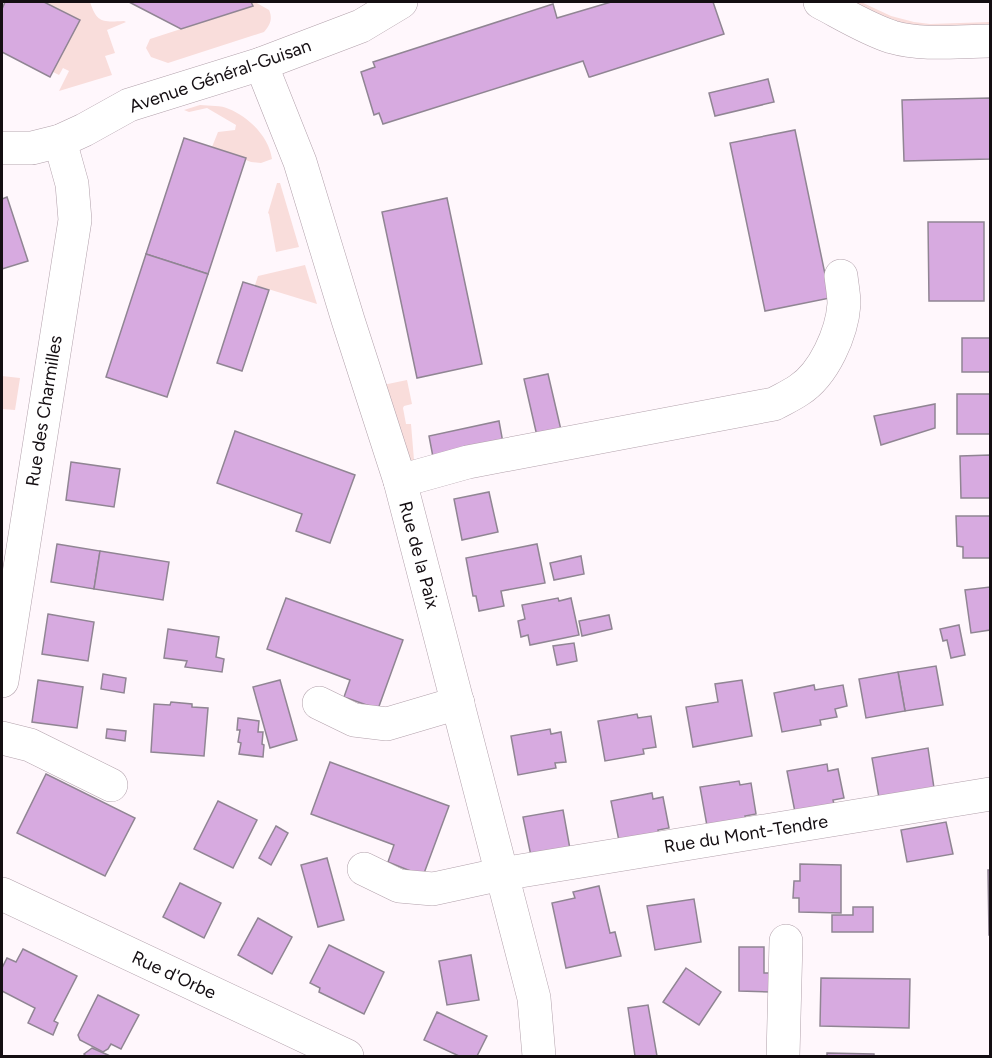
<svg xmlns="http://www.w3.org/2000/svg" width="992" height="1058" font-family="Figtree,sans-serif">
	<style>
		.green { fill: #f9dddb }
		.building { fill: #d7aae0; stroke: #908593; stroke-width: 1.5 }
		.lines { fill: none; stroke-linecap: round; stroke-linejoin: round }
		.minor-casing { stroke: #b2a1ab; stroke-width: 34 }
		.major-casing { stroke: #b2a1ab; stroke-width: 34 }
		.minor { stroke: #fff; stroke-width: 33 }
		.major { stroke: #fff; stroke-width: 33 }
		.labels { text-anchor: middle; stroke-width: 4.5; stroke-linejoin: round; paint-order: stroke }
		.street-label { font-size: 18px; fill: #140e12; stroke: #fff }
	</style>
	<rect width="100%" height="100%" fill="#fff7fc"/>
	<g class="green">
		<path d="M 44,2 L 90,2 C 97,23 102,22 124,21 L 126,22 L 107,30 L 115,53 L 105,56 L 112,75 L 59,91 L 69,71 L 63,68 L 59,75 L 53,72 L 79,20 Z"/>
		<path d="M 251,2 L 255,2 L 269,10 C 273,19 270,25 264,32 L 168,63 L 151,57 L 146,48 L 150,39 L 252,6 Z"/>
		<polygon points="853,2 861,2 891,16 914,22 930,24 990,22 990,31 908,29"/>
		<path d="M 200,105 C 210,106 221,105 229,109 C 249,117 269,137 272,159 L 261,163 L 251,162 L 212,147 L 218,132 L 235,130 L 236,125 L 207,108 L 189,112 L 184,110 Z"/>
		<polygon points="277,183 280,183 299,247 276,252 269,214 268,213"/>
		<polygon points="305,265 317,304 255,285 258,276"/>
		<polygon points="2,376 20,378 15,410 2,409"/>
		<polygon points="407,380 412,404 404,406 403,408 406,424 411,424 414,460 410,465 383,385"/>
	</g>
	<g class="building">
		<polygon points="5,2 44,2 80,20 50,77 2,52 2,9"/>
		<polygon points="129,2 251,2 253,6 181,29"/>
		<polygon points="611,2 713,2 724,34 590,77 589,77 583,61 383,124 379,113 374,115 361,72 375,67 373,62 553,4 557,18"/>
		<polygon points="768,79 774,102 715,116 709,93"/>
		<polygon points="990,98 990,159 904,161 902,100"/>
		<polygon points="795,130 830,298 765,311 730,143"/>
		<polygon points="184,138 246,158 208,274 146,254"/>
		<polygon points="7,197 28,261 2,269 2,199"/>
		<polygon points="447,198 482,364 417,378 382,212"/>
		<polygon points="928,222 984,222 984,301 929,301"/>
		<polygon points="146,254 208,274 167,397 106,377"/>
		<polygon points="243,282 269,290 242,371 217,363"/>
		<rect x="962" y="338" width="28" height="34"/>
		<polygon points="548,374 561,430 537,436 524,379"/>
		<rect x="957" y="394" width="33" height="40"/>
		<polygon points="935,404 935,428 881,445 874,416"/>
		<polygon points="499,421 503,443 433,457 429,436"/>
		<polygon points="235,431 355,475 330,543 296,531 302,514 217,483"/>
		<polygon points="990,455 990,498 961,498 960,456"/>
		<polygon points="71,462 120,469 114,507 66,500"/>
		<polygon points="489,492 498,532 462,540 454,499"/>
		<polygon points="956,516 990,516 990,558 963,558 963,547 957,546"/>
		<polygon points="57,544 100,551 94,589 51,582"/>
		<polygon points="537,544 545,583 501,591 504,606 479,611 476,596 473,596 466,558"/>
		<polygon points="100,551 169,562 163,600 94,589"/>
		<polygon points="581,556 584,574 554,580 550,563"/>
		<polygon points="990,587 990,630 971,633 965,590"/>
		<polygon points="286,598 403,640 378,709 344,697 350,680 267,649"/>
		<polygon points="558,598 559,601 571,598 579,635 530,645 528,635 521,637 518,621 525,619 522,605"/>
		<polygon points="48,614 94,622 88,661 42,654"/>
		<polygon points="609,615 612,629 582,636 579,621"/>
		<polygon points="959,625 965,655 951,658 947,640 943,641 940,629"/>
		<polygon points="168,629 219,637 216,657 224,659 222,672 185,667 187,661 164,658"/>
		<polygon points="574,643 577,661 557,665 553,646"/>
		<polygon points="936,666 943,705 905,711 898,672"/>
		<polygon points="898,672 905,711 866,718 859,679"/>
		<polygon points="103,674 126,678 124,693 101,689"/>
		<polygon points="38,680 83,687 77,728 32,722"/>
		<polygon points="280,680 297,740 270,748 253,687"/>
		<polygon points="742,680 752,736 693,747 686,707 718,702 715,684"/>
		<polygon points="814,685 815,690 843,685 847,706 835,709 837,717 820,720 821,725 782,732 774,693"/>
		<polygon points="171,702 192,704 192,707 208,708 204,756 151,752 154,704 170,705"/>
		<polygon points="637,714 638,718 651,716 656,747 643,749 644,754 605,761 598,721"/>
		<polygon points="238,718 259,721 258,732 263,732 262,744 264,745 263,757 239,754 241,743 238,742 240,730 237,730"/>
		<polygon points="107,729 126,731 125,741 106,738"/>
		<polygon points="550,729 551,734 561,732 566,762 555,763 556,768 518,775 511,736"/>
		<polygon points="928,748 934,788 879,798 872,758"/>
		<polygon points="330,762 449,806 423,876 388,862 394,845 311,814"/>
		<polygon points="827,764 828,771 838,769 844,798 833,800 834,804 795,812 787,771"/>
		<polygon points="46,774 135,818 105,876 17,833"/>
		<polygon points="739,781 740,785 751,783 756,814 745,816 746,819 707,826 700,787"/>
		<polygon points="652,793 653,799 663,797 669,828 658,830 659,834 619,841 611,801"/>
		<polygon points="218,801 257,820 233,868 194,849"/>
		<polygon points="563,810 570,849 531,856 523,817"/>
		<polygon points="946,822 953,854 907,862 901,830"/>
		<polygon points="276,826 288,833 271,865 259,858"/>
		<polygon points="327,858 344,920 318,927 301,865"/>
		<polygon points="800,864 841,865 841,913 799,912 799,898 793,898 794,881 800,881"/>
		<polygon points="988,870 990,870 990,935 989,935"/>
		<polygon points="180,883 221,903 204,938 163,917"/>
		<polygon points="599,886 610,933 615,932 621,956 566,968 552,903 575,898 573,892"/>
		<polygon points="694,899 701,942 655,950 647,906"/>
		<polygon points="853,907 873,907 873,932 832,932 832,915 853,915"/>
		<polygon points="258,918 292,937 272,974 238,955"/>
		<polygon points="329,945 384,972 364,1014 319,992 320,988 310,983"/>
		<polygon points="739,947 764,947 764,973 770,973 770,992 739,991"/>
		<polygon points="23,949 77,976 54,1021 58,1023 53,1035 28,1023 35,1008 2,991 2,968 7,958 16,962"/>
		<polygon points="471,955 479,1000 447,1005 439,961"/>
		<polygon points="686,968 721,992 699,1025 663,1002"/>
		<polygon points="821,978 910,979 909,1028 820,1026"/>
		<polygon points="98,995 139,1015 121,1049 111,1044 108,1049 103,1052 80,1040 78,1035"/>
		<polygon points="648,1005 657,1056 635,1056 628,1008"/>
		<polygon points="437,1012 487,1036 477,1056 459,1056 424,1040"/>
		<polygon points="92,1048 108,1055 110,1056 86,1056 84,1054"/>
		<polygon points="827,1053 874,1054 874,1056 827,1056"/>
	</g>
	<g class="lines">
		<g class="minor-casing">
			<g id="minor">
				<path d="M 820,2 C 843,14 867,29 892,37 C 923,46 959,41 990,41"/>
				<polyline points="261,64 300,162 348,320 400,481 534,998 539,1056"/>
				<polyline points="2,148 32,148 60,141 84,130 129,105 261,64 361,26 401,2"/>
				<path d="M 400,481 L 468,462 L 774,404 C 783,399 792,395 799,390 C 824,374 842,333 844,304 C 844,295 842,285 841,276"/>
				<polyline points="2,681 75,220 72,184 60,141"/>
				<polyline points="319,703 354,720 387,724 458,703"/>
				<polyline points="2,738 30,745 111,785"/>
				<polyline points="364,869 399,886 433,889 502,874 990,794"/>
				<polyline points="783,1056 786,941"/>
			</g>
		</g>
		<g class="major-casing">
			<polyline id="major" points="2,894 347,1056"/>
		</g>
		<use href="#minor" class="minor"/>
		<use href="#major" class="major"/>
	</g>
	<g class="labels">
		<g class="street-label">
			<text transform="translate(220 76) rotate(-19)" y="6">Avenue Général-Guisan</text>
			<text transform="translate(44 411) rotate(-81)" y="6">Rue des Charmilles</text>
			<text transform="translate(419 555) rotate(75)" y="6">Rue de la Paix</text>
			<text transform="translate(746 834) rotate(-9)" y="6">Rue du Mont-Tendre</text>
			<text transform="translate(174 975) rotate(25)" y="6">Rue d'Orbe</text>
		</g>
	</g>
	<rect width="992" height="1058" fill="none" stroke="#140e12" stroke-width="6"/>
</svg>
